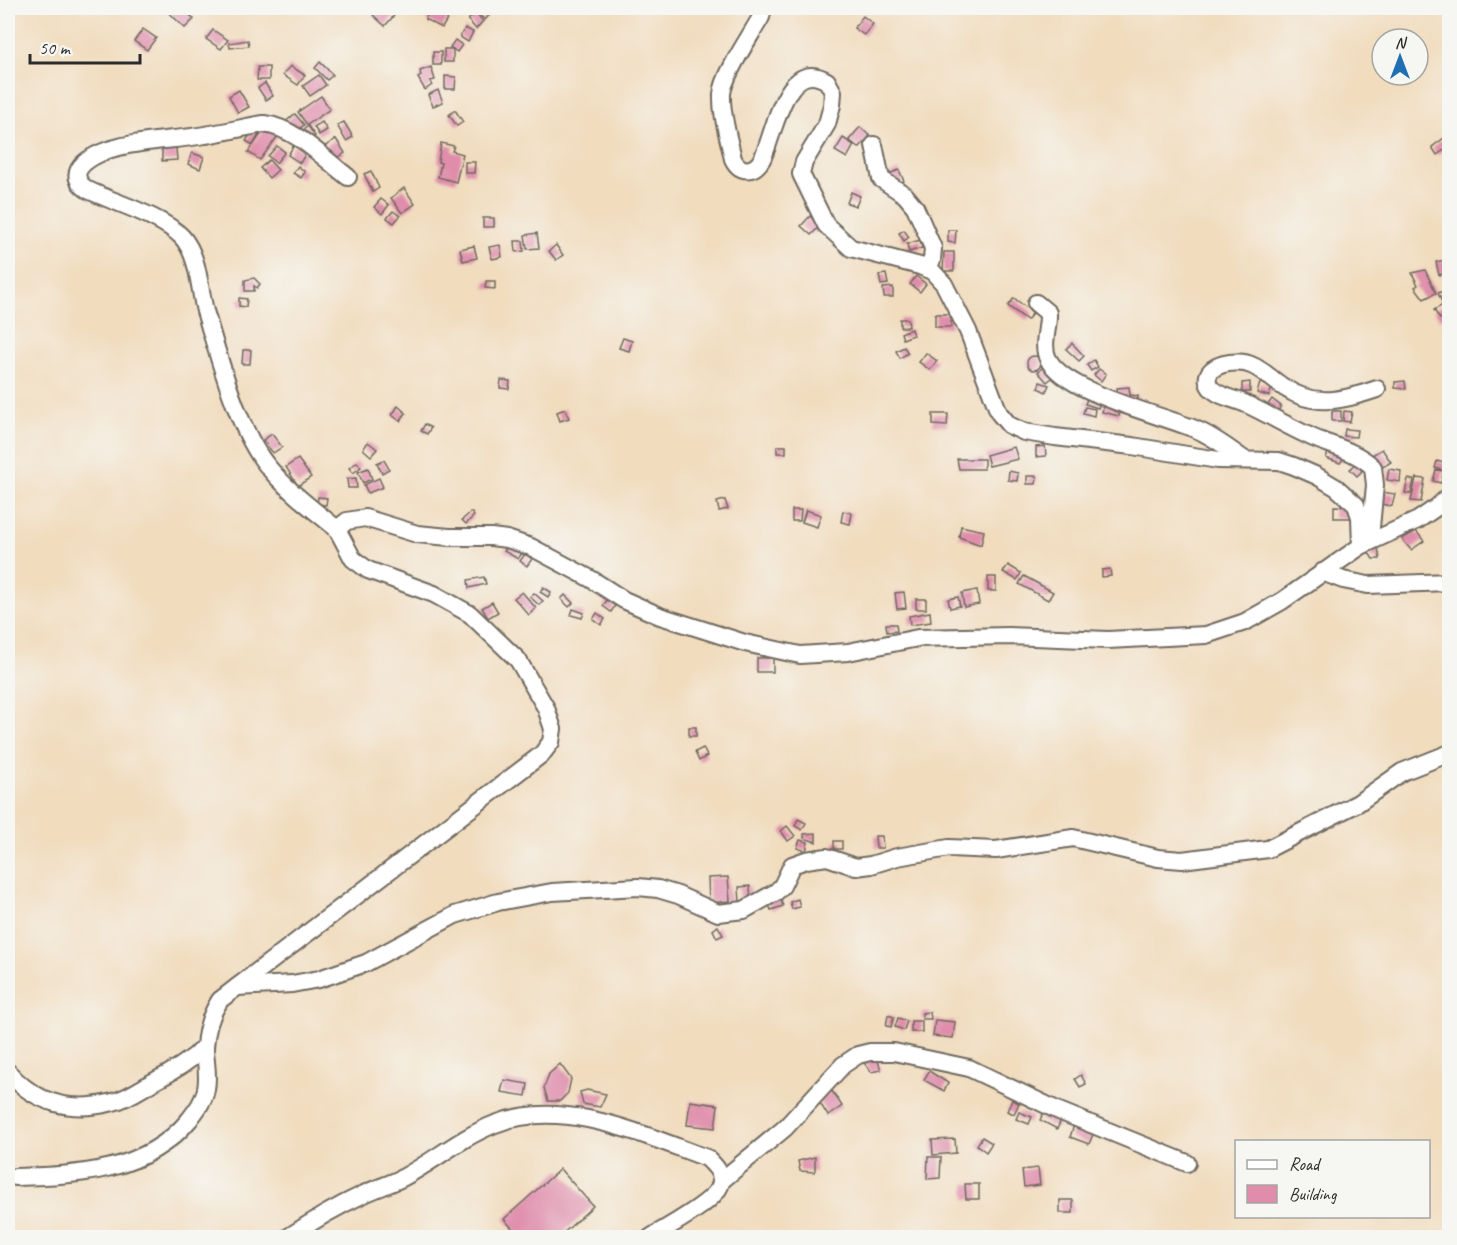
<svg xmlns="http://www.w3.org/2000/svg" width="1457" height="1245" font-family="Caveat,sans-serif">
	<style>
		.building { fill: #df8dab }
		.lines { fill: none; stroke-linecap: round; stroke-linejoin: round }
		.minor-casing { stroke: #70695e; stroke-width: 20 }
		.minor { stroke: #fff; stroke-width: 16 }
	</style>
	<rect width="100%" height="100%" fill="#f6f6f2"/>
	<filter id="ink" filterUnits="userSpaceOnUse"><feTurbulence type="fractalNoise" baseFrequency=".0167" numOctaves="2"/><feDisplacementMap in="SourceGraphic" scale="12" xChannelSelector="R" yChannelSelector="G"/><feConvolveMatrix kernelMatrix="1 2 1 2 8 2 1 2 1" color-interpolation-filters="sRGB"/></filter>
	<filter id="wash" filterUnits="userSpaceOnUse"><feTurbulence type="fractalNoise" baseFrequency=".008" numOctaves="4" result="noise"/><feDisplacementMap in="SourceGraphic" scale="24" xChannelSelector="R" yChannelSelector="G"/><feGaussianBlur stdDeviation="1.35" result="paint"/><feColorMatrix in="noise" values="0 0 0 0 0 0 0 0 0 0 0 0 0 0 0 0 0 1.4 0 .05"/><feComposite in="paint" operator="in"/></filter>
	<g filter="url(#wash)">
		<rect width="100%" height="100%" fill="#f1dcbe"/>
		<g id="blocks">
			<g class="building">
				<polygon points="164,8 182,8 194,19 185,28"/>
				<polygon points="380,8 392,8 397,12 385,26 373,15"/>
				<polygon points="431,8 454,8 442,28 425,19"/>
				<polygon points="484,8 492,12 485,20 478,14"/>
				<polygon points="475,13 483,21 476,29 468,20"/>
				<polygon points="863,16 873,24 864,35 854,28"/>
				<polygon points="465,28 473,32 468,42 460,37"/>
				<polygon points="143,29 156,38 147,50 134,41"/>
				<polygon points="213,30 228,40 221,49 206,39"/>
				<polygon points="248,40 249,46 230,48 229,43"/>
				<polygon points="455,40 462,45 457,52 450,47"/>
				<rect x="444" y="49" width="9" height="13"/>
				<rect x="433" y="52" width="8" height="13"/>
				<polygon points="320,62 333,75 327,80 315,68"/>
				<polygon points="290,66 305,75 298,85 283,75"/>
				<polygon points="258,67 269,67 269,80 257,80"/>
				<polygon points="431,67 435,80 430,81 432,85 425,90 418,78 421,76 420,71"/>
				<polygon points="319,75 326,85 310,96 303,86"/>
				<polygon points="445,76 456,77 455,89 445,89"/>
				<polygon points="265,83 273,96 266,100 258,88"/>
				<polygon points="239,90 249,107 238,113 229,96"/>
				<polygon points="438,90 443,102 433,106 428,95"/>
				<polygon points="321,96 330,109 307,125 298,112"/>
				<polygon points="455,110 463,122 457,126 449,115"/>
				<polygon points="295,114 304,125 294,133 285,122"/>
				<polygon points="322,122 327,130 319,135 314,127"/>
				<polygon points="344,122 353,137 346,141 337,125"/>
				<polygon points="308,126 315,136 309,140 302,131"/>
				<polygon points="255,127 261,131 253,145 246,141"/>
				<polygon points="266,127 278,136 260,160 248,152"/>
				<polygon points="860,127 870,136 859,148 849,140"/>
				<polygon points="1450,135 1450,159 1444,150 1437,155 1432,147 1444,138 1447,143 1449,141 1446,137"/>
				<polygon points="843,138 854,145 847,158 835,151"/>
				<polygon points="336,139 345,153 333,161 324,147"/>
				<polygon points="441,143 454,146 452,151 463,154 456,182 438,177 441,163 438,162"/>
				<polygon points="294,145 306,153 300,163 288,155"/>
				<polygon points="277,146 285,152 276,163 268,156"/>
				<polygon points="176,148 177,160 162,161 162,149"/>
				<polygon points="192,153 204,157 200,169 188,164"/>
				<polygon points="269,160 278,170 269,178 260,168"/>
				<polygon points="465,162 475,162 474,173 465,173"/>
				<polygon points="298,166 305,172 301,178 293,173"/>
				<polygon points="899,170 904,181 895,186 889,174"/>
				<polygon points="371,171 379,188 373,192 364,174"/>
				<polygon points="404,188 415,204 402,213 391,198"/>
				<polygon points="851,192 860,196 856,206 847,203"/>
				<polygon points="381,199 389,205 382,214 374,207"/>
				<polygon points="393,211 400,216 394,223 387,218"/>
				<polygon points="810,216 820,226 811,235 801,226"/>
				<rect x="483" y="218" width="11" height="9"/>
				<polygon points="904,230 909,237 904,241 899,233"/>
				<polygon points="948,230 956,230 955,243 948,242"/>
				<polygon points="537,233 539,248 527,249 525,235"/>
				<polygon points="920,240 922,248 909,252 907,244"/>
				<polygon points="515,241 523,241 524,251 516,252"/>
				<polygon points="500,245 502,257 492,259 489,247"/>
				<polygon points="556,245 563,255 556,260 549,251"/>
				<polygon points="474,246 477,258 463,261 460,249"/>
				<polygon points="944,252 954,252 954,271 943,271"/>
				<polygon points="1450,259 1450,273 1439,275 1436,262"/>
				<polygon points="1425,270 1436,293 1424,299 1415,287 1418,285 1412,273"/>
				<polygon points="886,274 888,284 881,285 879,275"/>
				<polygon points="916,276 926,284 920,292 910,284"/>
				<polygon points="254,278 260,284 257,288 254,286 254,291 245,291 245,280"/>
				<polygon points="486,281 495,281 495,289 485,288"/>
				<polygon points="893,287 893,297 884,297 883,288"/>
				<polygon points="1450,288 1450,299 1442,302 1438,293"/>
				<polygon points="239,298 247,299 246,307 239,306"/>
				<polygon points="1014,298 1033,313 1027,320 1008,306"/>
				<polygon points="1446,303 1450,314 1440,319 1434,310"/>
				<rect x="935" y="314" width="16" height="13"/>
				<polygon points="900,319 908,319 909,327 900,327"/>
				<polygon points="1450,319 1450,340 1449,340 1443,321"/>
				<polygon points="911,329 913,335 903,339 901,333"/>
				<polygon points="623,338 632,341 629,351 619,348"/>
				<polygon points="1072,343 1084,356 1079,361 1066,349"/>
				<polygon points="904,347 908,353 900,358 896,351"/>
				<polygon points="243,350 251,350 250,364 242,364"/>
				<polygon points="926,353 937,361 930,370 919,362"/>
				<circle cx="1034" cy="363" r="7"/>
				<polygon points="1094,360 1098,367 1091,371 1087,365"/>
				<polygon points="1043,367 1053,377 1047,382 1038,372"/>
				<polygon points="1099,369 1106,374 1101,381 1094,375"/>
				<polygon points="501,380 510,381 509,389 500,388"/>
				<polygon points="1405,381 1406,389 1395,388 1395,382"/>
				<polygon points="1040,382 1049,385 1046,392 1038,388"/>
				<polygon points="1250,382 1250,392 1242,392 1242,383"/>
				<polygon points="1260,383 1272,387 1269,396 1257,393"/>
				<polygon points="1129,387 1130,395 1138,396 1137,405 1124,403 1125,395 1118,396 1117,388"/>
				<polygon points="1087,399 1100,403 1098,408 1085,404"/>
				<polygon points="1272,399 1281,406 1277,413 1267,406"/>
				<polygon points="1104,403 1121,407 1119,416 1102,412"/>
				<polygon points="398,406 406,413 400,421 392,415"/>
				<polygon points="1085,407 1095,409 1094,416 1083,413"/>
				<polygon points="565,409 569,418 560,421 557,412"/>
				<rect x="1332" y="411" width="9" height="10"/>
				<polygon points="1344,411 1352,412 1350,422 1343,421"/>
				<polygon points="933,414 948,414 947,426 933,425"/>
				<polygon points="425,424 431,428 427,434 421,431"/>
				<polygon points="1345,429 1357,430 1356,437 1344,436"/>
				<polygon points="272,434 282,447 273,453 263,440"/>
				<polygon points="368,442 377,449 371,456 363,449"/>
				<rect x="777" y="446" width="9" height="7"/>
				<polygon points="1045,446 1046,456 1036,457 1036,447"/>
				<polygon points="1014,447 1018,459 989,466 986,455"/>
				<polygon points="1330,447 1346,456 1340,463 1326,458"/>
				<polygon points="1382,449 1391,462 1381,468 1372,455"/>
				<polygon points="298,459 311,477 298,486 286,467"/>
				<polygon points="957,459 984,459 984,469 959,469"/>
				<polygon points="384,460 389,469 382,473 377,463"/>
				<polygon points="1437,461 1447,464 1446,471 1435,468"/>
				<polygon points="357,462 361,467 353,473 349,468"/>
				<polygon points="1356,464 1362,471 1357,476 1350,469"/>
				<polygon points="368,468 372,479 363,483 358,472"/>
				<polygon points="1389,469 1401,471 1400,482 1387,480"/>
				<polygon points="1436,470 1444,471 1441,483 1433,481"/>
				<polygon points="1009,471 1018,473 1017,481 1008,480"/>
				<polygon points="1027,476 1037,476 1036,484 1027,484"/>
				<polygon points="356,478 357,488 348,488 347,479"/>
				<polygon points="379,478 383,487 368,493 364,485"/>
				<polygon points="1416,478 1425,479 1421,502 1411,501"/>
				<polygon points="1408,479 1414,480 1411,494 1405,493"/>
				<polygon points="1382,492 1395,494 1392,506 1380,504"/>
				<polygon points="318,497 327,498 326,505 317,504"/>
				<polygon points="725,500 728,509 719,511 717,502"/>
				<polygon points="1334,506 1355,507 1355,518 1334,518"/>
				<polygon points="792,510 801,510 800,521 792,521"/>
				<polygon points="806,510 821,515 817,527 802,522"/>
				<polygon points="843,511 852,513 850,524 841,522"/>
				<polygon points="471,512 474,516 466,524 462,520"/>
				<polygon points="961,526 984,531 981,545 959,537"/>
				<polygon points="1416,531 1424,541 1411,550 1402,539"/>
				<polygon points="508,545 522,553 518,559 504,551"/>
				<polygon points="1378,548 1380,559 1373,559 1367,550"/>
				<polygon points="525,554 532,559 527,566 520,561"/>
				<polygon points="1008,565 1021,573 1017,580 1003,572"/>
				<polygon points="1110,569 1111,576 1102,577 1102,570"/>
				<polygon points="1024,576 1053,592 1048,600 1019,584"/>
				<polygon points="484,577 486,584 469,588 468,580"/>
				<rect x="988" y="577" width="8" height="14"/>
				<polygon points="543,587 551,592 548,597 540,592"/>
				<polygon points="977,590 979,604 964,607 962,593"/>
				<polygon points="522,592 536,608 529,615 514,598"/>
				<polygon points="904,592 906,608 897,609 895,593"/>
				<polygon points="534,593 543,601 539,605 530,597"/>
				<polygon points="565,595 573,603 569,607 561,599"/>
				<polygon points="958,597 960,606 950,608 948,599"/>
				<rect x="916" y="599" width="10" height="10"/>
				<polygon points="607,600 615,606 611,612 603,606"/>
				<polygon points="492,602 498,612 488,618 482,608"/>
				<polygon points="573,609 584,613 582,618 571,615"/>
				<polygon points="930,612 931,622 910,625 909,616"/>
				<polygon points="597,613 605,619 601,625 593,619"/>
				<polygon points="886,624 896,624 897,631 887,632"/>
				<rect x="757" y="658" width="16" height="14"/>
				<rect x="689" y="727" width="7" height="9"/>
				<polygon points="703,748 707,756 699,761 695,752"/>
				<polygon points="798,819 806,823 802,830 795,826"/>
				<polygon points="787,826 795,836 788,841 781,831"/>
				<polygon points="816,833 816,842 804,838 804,834"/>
				<polygon points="875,836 882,836 883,848 876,848"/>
				<polygon points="800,840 808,842 806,851 797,848"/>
				<rect x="834" y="841" width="8" height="8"/>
				<polygon points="728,877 730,901 709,903 708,878"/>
				<polygon points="750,886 751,903 740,903 739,887"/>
				<polygon points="780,898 783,906 771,910 768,902"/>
				<polygon points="798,899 800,907 792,909 790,902"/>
				<polygon points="718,926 723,935 717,938 713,930"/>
				<polygon points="930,1012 931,1019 922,1019 922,1013"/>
				<polygon points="888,1015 894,1017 891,1027 886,1026"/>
				<polygon points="898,1018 907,1021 904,1030 895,1027"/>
				<polygon points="935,1020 955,1022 953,1038 933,1036"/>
				<rect x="911" y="1021" width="11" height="11"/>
				<polygon points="876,1055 881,1070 871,1072 862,1060"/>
				<polygon points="560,1064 571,1079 568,1093 560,1101 548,1101 544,1088 549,1074"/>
				<polygon points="929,1071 948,1083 944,1091 924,1080"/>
				<polygon points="1081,1075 1086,1084 1080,1087 1075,1079"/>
				<polygon points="504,1080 528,1084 526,1096 501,1092"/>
				<polygon points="587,1090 606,1094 600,1107 583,1104 580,1092"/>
				<polygon points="832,1091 842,1106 828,1116 818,1100"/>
				<polygon points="1012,1100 1019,1103 1014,1114 1007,1111"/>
				<polygon points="690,1101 718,1105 715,1128 687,1125"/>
				<polygon points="1045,1110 1062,1118 1057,1129 1040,1120"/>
				<polygon points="1019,1112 1032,1117 1029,1124 1016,1119"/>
				<polygon points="1074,1125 1094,1132 1089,1144 1070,1137"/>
				<polygon points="982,1137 992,1143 986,1152 977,1145"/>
				<polygon points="955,1139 956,1153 933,1155 932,1140"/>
				<polygon points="815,1157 815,1172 800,1171 798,1161"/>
				<polygon points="928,1157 941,1157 940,1178 927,1179"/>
				<polygon points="1038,1168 1040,1185 1024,1187 1022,1170"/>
				<polygon points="560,1169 593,1206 558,1238 521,1238 504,1219"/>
				<polygon points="965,1184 979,1184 979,1199 966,1199"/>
				<rect x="1060" y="1200" width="13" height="13"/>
			</g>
		</g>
	</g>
	<g filter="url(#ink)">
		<use href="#blocks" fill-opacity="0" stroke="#70695e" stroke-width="1.5"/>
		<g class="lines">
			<g class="minor-casing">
				<g id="minor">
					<path d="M 763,8 L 761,17 C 751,35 723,76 722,94 C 721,115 729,139 733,159 C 740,173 754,173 762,159 C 774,137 785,55 827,81 L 833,92 L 832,105 L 827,124 L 804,162 L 801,174 L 826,225 L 851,248 L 920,266 L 932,271 L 944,284 L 968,331 L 999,413 L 1009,425 L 1024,432 L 1055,437 L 1132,446 L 1218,460 L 1279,461 L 1294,466 L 1317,476 L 1337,488 L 1356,505 L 1360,517 L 1361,546"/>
					<polyline points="874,145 881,179 905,195 915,207 933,248 932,260 927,269"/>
					<path d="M 1036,303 L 1048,313 C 1049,328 1041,345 1048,359 C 1066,393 1159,414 1195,429 C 1213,436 1229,449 1245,460"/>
					<path d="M 337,529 C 314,510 288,491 269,468 C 238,432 219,357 205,311 C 199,288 199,256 182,237 C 162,216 115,203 88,190 C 58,170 99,151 119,147 C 147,140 177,140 205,135 C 225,132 245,127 264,124 C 296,128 323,158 348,177"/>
					<path d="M 1370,538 L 1375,485 L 1373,467 C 1357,452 1336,447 1316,439 C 1292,429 1270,415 1246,404 C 1236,399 1210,395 1208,382 C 1204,363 1239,359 1251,365 C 1264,370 1273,381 1285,388 C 1315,408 1345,400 1377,389"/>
					<polyline points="1322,572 1343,580 1368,585 1450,582"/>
					<polyline points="237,987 292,984 319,979 366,963 455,915 498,902 552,892 638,887 658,889 678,895 718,913 744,910 776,892 782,886 792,865 806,860 827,857 856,867 871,865 897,857 949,848 996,850 1073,838 1158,858 1182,860 1268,849 1358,803 1402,772 1450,753"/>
					<path d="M 8,1072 C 36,1104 72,1113 113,1102 C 126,1099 139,1090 151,1083 C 171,1073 189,1062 205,1047"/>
					<path d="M 15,1177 C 78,1175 145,1173 189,1120 C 196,1111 204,1101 206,1089 C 209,1074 205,1061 205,1047 C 206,1030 211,1014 220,1000 L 542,754 L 551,742 L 553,729 L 546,708 L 518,660 L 470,614 L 434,594 L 368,570 L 353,559 L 337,529 L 347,521 L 365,518 L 417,534 L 449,537 L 491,537 L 507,539 L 531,547 L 591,579 L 624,600 L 660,616 L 745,643 L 800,655 L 848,652 L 918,638 L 1009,636 L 1108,640 L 1206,635 L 1245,622 L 1282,601 L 1361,546 L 1418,520 L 1437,507 L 1450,495"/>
					<polyline points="721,1181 785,1128 843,1065 858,1055 870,1052 894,1052 969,1068 1059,1111 1187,1163"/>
					<path d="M 287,1238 C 311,1222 336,1207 362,1195 C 376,1188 391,1184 404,1177 C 435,1160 462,1137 495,1124 C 563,1097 643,1135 707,1158 C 714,1165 722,1172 721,1182 C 719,1201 666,1227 650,1238"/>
				</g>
			</g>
			<use href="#minor" class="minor"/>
		</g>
	</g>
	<rect width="1457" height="1245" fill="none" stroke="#f6f6f2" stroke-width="30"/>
	<rect x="1235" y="1140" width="195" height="78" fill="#f6f6f2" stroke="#a5a5a2" stroke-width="1.5"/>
	<rect x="1247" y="1160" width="30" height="9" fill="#ffffff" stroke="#a5a5a2" stroke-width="1.5"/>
	<text x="1289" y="1170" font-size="18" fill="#2b2b2b">Road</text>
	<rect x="1247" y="1185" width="30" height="18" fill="#df8dab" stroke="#a5a5a2" stroke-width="1.5"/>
	<text x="1289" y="1200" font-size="18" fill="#2b2b2b">Building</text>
	<g transform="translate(1400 57)"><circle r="28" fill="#f6f6f2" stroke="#a5a5a2" stroke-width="1.5"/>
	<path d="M0-4.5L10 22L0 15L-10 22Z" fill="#1f6fb2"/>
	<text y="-9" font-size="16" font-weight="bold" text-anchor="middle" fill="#2b2b2b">N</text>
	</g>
	<path d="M30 54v9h110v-9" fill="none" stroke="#2b2b2b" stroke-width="3"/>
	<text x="39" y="54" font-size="18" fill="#2b2b2b" stroke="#f6f6f2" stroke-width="4.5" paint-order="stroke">50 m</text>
</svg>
